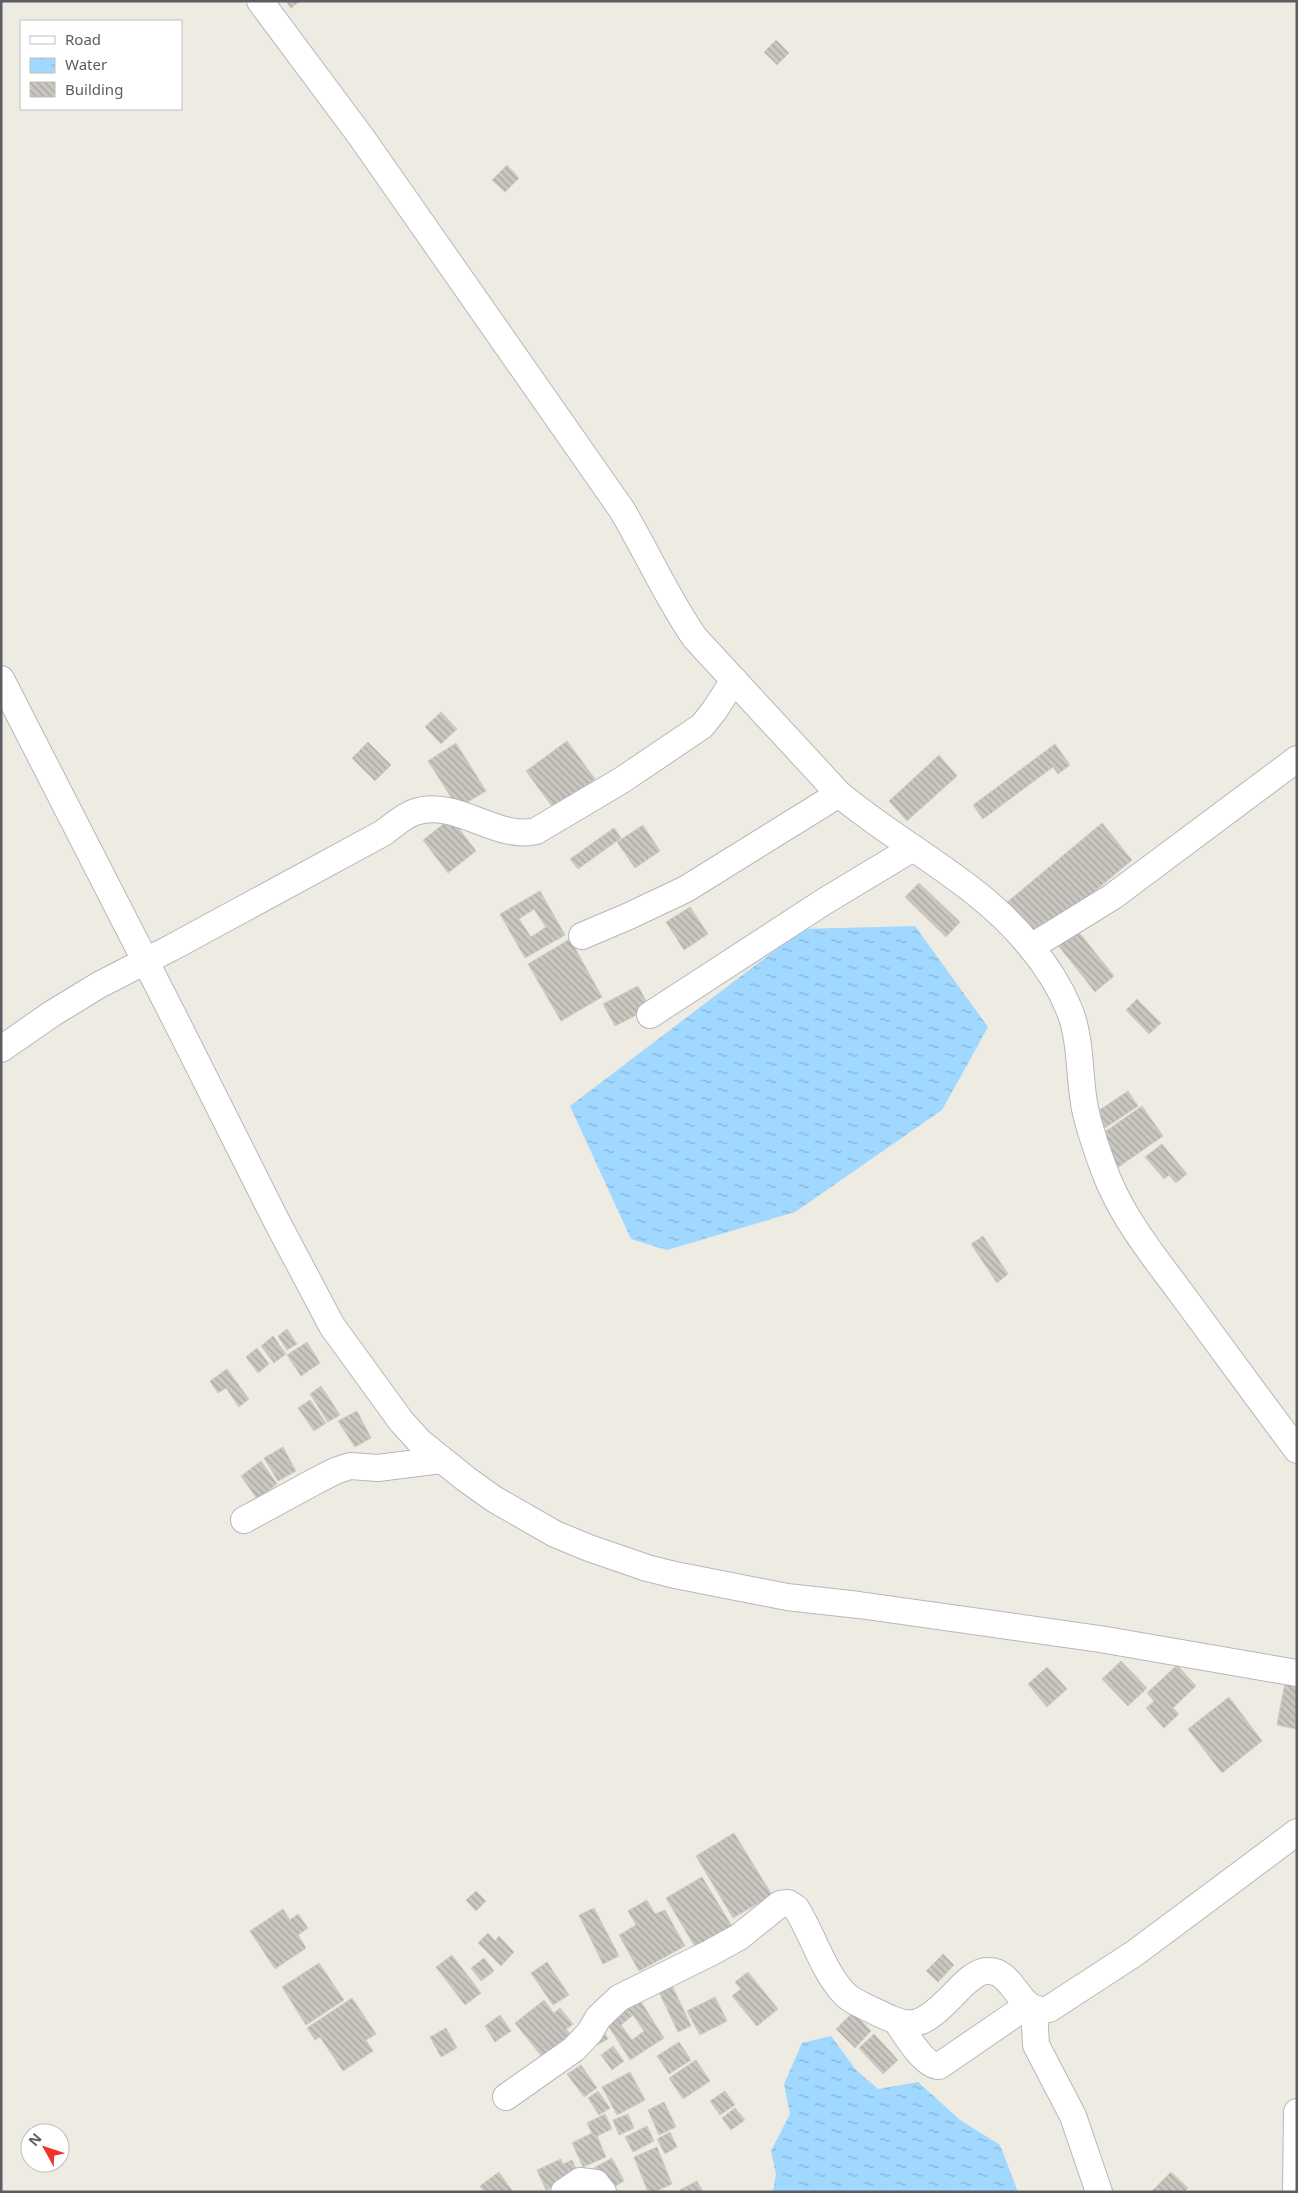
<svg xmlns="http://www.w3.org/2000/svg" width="1298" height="2193" font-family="'Noto Sans',sans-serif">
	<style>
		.water { fill: url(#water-ripples) }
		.building { fill: url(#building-back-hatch); stroke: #d2ccc0; fill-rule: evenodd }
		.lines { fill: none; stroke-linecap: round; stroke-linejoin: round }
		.minor-casing { stroke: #b4b8bd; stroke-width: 28 }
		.minor { stroke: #fff; stroke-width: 26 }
	</style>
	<defs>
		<pattern id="water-ripples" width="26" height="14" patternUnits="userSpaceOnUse" patternTransform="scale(1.25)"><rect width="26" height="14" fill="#a0d8ff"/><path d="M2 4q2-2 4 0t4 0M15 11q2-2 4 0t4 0" fill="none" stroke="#85b2d2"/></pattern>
		<pattern id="building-back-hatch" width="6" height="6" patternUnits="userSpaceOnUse" patternTransform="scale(1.25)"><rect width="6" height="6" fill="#cac7c1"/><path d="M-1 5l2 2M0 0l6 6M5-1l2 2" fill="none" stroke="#a7a5a0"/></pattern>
	</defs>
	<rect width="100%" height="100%" fill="#eeebe2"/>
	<g class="water">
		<polygon points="915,926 988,1027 942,1110 795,1212 667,1250 631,1239 570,1106 803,929"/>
		<polygon points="831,2036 856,2070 878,2089 918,2082 960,2120 1000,2145 1018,2192 773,2192 776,2174 771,2151 790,2114 784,2084 802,2043"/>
	</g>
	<g class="building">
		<polygon points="286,1 300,1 291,8"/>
		<polygon points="776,40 789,53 777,65 764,52"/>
		<polygon points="507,165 519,178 505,192 492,180"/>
		<polygon points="441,712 457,729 441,744 425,727"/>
		<polygon points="567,741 595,779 554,809 526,771"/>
		<polygon points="368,742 391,765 375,781 352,758"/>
		<polygon points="456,743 486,791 458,808 428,761"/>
		<polygon points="1055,744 1070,765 1058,774 1053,767 983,819 973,805"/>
		<polygon points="939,755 957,776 907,821 889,801"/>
		<polygon points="451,818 476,851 448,873 423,840"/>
		<polygon points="1102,823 1132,860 1036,940 1006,903"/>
		<polygon points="643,825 660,851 635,868 617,842"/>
		<polygon points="614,828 621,838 578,869 570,859"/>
		<polygon points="919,883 960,922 946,937 905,897"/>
		<path d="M 540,891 L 565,935 L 525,958 L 500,914 ZM 534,909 L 546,927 L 531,937 L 519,919 Z"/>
		<polygon points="690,907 708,934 684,950 666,922"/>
		<polygon points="1073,925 1114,976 1095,992 1054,940"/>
		<polygon points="570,939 602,997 561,1021 528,964"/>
		<polygon points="638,986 650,1008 615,1026 603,1004"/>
		<polygon points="1137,999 1161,1023 1149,1034 1126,1010"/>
		<polygon points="1128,1091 1138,1106 1105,1128 1095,1113"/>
		<polygon points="1142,1106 1163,1136 1117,1168 1096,1138"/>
		<polygon points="1162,1144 1187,1174 1176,1183 1169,1175 1164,1179 1145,1157"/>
		<polygon points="983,1236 1008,1274 997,1283 971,1244"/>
		<polygon points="287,1329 297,1344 287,1350 278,1336"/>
		<polygon points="273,1336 286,1354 274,1363 261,1346"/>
		<polygon points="307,1342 320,1363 301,1376 287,1355"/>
		<polygon points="257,1348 269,1364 258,1373 246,1357"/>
		<polygon points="227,1369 249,1399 239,1407 226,1388 218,1393 210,1381"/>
		<polygon points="321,1386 340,1415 328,1422 310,1394"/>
		<polygon points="310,1400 326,1423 314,1431 298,1408"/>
		<polygon points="357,1411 371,1438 355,1447 338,1421"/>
		<polygon points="283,1447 296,1471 278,1481 264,1458"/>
		<polygon points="261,1461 277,1484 257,1499 241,1476"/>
		<polygon points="1121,1661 1147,1688 1128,1706 1102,1679"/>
		<polygon points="1177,1665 1196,1686 1173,1708 1179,1714 1164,1728 1146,1708 1154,1701 1147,1693"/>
		<polygon points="1047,1667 1067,1689 1047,1707 1028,1684"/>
		<polygon points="1286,1677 1297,1679 1296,1729 1277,1725"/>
		<polygon points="1229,1697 1262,1741 1222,1773 1188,1729"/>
		<polygon points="734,1833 772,1895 733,1918 696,1856"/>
		<polygon points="702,1877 733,1928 697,1950 666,1898"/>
		<polygon points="476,1891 486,1901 476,1911 466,1900"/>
		<polygon points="647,1900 655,1914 665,1910 685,1946 639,1971 619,1935 636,1925 628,1911"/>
		<polygon points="594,1908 619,1956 603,1964 579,1915"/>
		<polygon points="283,1909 290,1920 298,1914 308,1928 298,1935 306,1948 275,1969 250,1931"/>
		<polygon points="488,1933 495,1941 499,1936 514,1952 501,1966 478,1943"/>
		<polygon points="943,1954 954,1965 938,1982 926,1971"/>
		<polygon points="452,1955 481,1993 465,2005 436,1967"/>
		<polygon points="484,1958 494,1971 481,1981 471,1968"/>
		<polygon points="547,1962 569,1995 553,2005 531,1973"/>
		<polygon points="319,1963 344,2000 306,2025 282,1987"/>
		<polygon points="748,1972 778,2009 757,2026 732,1996 741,1989 735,1982"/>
		<polygon points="670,1981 691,2026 678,2032 657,1988"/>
		<path d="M 638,1997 L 664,2038 L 630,2060 L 604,2019 ZM 633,2015 L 644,2031 L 632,2040 L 621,2025 Z"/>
		<polygon points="715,1997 727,2021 700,2035 687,2011"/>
		<polygon points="352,1998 376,2034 366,2040 373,2051 343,2071 320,2037 315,2040 307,2028"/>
		<polygon points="544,2000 554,2013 560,2008 573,2024 566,2029 571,2036 543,2058 515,2023"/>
		<polygon points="853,2012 871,2031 855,2048 836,2029"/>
		<polygon points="500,2015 511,2031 495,2042 485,2026"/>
		<polygon points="601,2026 608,2039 597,2045 589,2033"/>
		<polygon points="446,2028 457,2048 441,2057 430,2037"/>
		<polygon points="874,2034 898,2060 883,2074 859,2048"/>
		<polygon points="679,2042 691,2060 669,2074 657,2056"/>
		<polygon points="613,2046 624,2061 612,2070 601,2055"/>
		<polygon points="696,2060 710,2081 683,2099 669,2078"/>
		<polygon points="581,2065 597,2088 584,2097 567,2074"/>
		<polygon points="630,2072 645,2100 617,2115 602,2087"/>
		<polygon points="598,2091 610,2108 599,2115 588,2098"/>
		<polygon points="725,2091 735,2105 720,2115 710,2101"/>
		<polygon points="664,2102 676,2127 659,2135 648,2110"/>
		<polygon points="735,2108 745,2120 731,2130 722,2118"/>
		<polygon points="605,2114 612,2129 597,2136 606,2157 583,2167 572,2143 592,2133 587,2123"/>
		<polygon points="628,2114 634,2128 619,2135 613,2120"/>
		<polygon points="647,2126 654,2141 633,2152 625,2137"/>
		<polygon points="670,2132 677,2147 665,2154 657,2139"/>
		<polygon points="657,2147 672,2184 654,2192 648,2192 634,2157"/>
		<polygon points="612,2158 624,2181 607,2191 594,2168"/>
		<polygon points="561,2159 563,2164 572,2160 579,2175 546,2190 537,2170"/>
		<polygon points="499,2172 513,2192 484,2192 480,2186"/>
		<polygon points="1171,2172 1188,2188 1184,2192 1151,2192"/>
		<polygon points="697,2181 703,2192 681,2192 680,2190"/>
	</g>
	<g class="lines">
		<g class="minor-casing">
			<g id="minor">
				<path d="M 260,1 L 362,138 L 622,510 C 647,552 667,598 695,638 L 839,794 C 901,846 979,882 1030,946 C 1045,964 1060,987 1069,1009 C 1081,1038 1079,1073 1084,1103 C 1087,1123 1101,1163 1109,1182 C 1126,1222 1155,1258 1181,1293 C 1220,1346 1258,1398 1297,1450"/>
				<polyline points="1,679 173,1015 277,1222 332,1326 401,1421 420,1442 466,1479 494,1499 555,1534 589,1548 647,1568 675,1575 787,1597 859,1605 1100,1639 1297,1673"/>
				<polyline points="582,936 629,916 686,889 839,794"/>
				<polyline points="1031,947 1112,897 1297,759"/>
				<polyline points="650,1015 825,901 913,848"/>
				<path d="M 1,1049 L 53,1013 L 99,985 L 171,948 L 383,833 C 393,826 403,816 415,812 C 455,798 498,841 536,831 L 622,780 L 702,726 L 714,711 L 734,680"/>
				<polyline points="244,1520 312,1483 335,1471 350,1466 378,1468 441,1460"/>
				<polyline points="1034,2010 1036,2045 1073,2116 1099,2192"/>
				<path d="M 897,2022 C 906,2035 924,2066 939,2066 L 1028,2005"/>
				<path d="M 506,2097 L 574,2049 L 590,2032 L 598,2018 L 619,1998 L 710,1953 L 739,1937 L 780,1904 L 788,1903 L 796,1908 C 812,1933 822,1968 842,1991 C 849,2000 860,2004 870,2009 C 907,2027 916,2032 947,2001 C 958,1991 973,1970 989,1971 C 1015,1971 1019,2017 1049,2009 L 1135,1953 L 1297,1832"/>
				<polyline points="564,2192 580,2181 596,2183 603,2192"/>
				<polyline points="1296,2192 1297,2112"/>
			</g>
		</g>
		<use href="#minor" class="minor"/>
	</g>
	<rect width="1298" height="2193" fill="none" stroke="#5a5e63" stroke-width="5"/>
	<rect x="20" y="20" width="162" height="90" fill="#ffffff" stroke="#bdbfc1"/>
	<rect x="30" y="36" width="25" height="8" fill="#ffffff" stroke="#bdbfc1"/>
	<text x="65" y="45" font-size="15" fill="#5a5e63">Road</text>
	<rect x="30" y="58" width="25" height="15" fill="url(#water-ripples)" stroke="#bdbfc1"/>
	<text x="65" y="70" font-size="15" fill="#5a5e63">Water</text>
	<rect x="30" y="82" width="25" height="15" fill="url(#building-back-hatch)" stroke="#bdbfc1"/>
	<text x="65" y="95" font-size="15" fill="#5a5e63">Building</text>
	<g transform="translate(45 2148) rotate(310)"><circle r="24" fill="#ffffff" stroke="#bdbfc1"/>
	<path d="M0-4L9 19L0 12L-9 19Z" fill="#ee3327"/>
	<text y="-8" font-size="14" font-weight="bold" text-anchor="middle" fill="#5a5e63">N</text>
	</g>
</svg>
